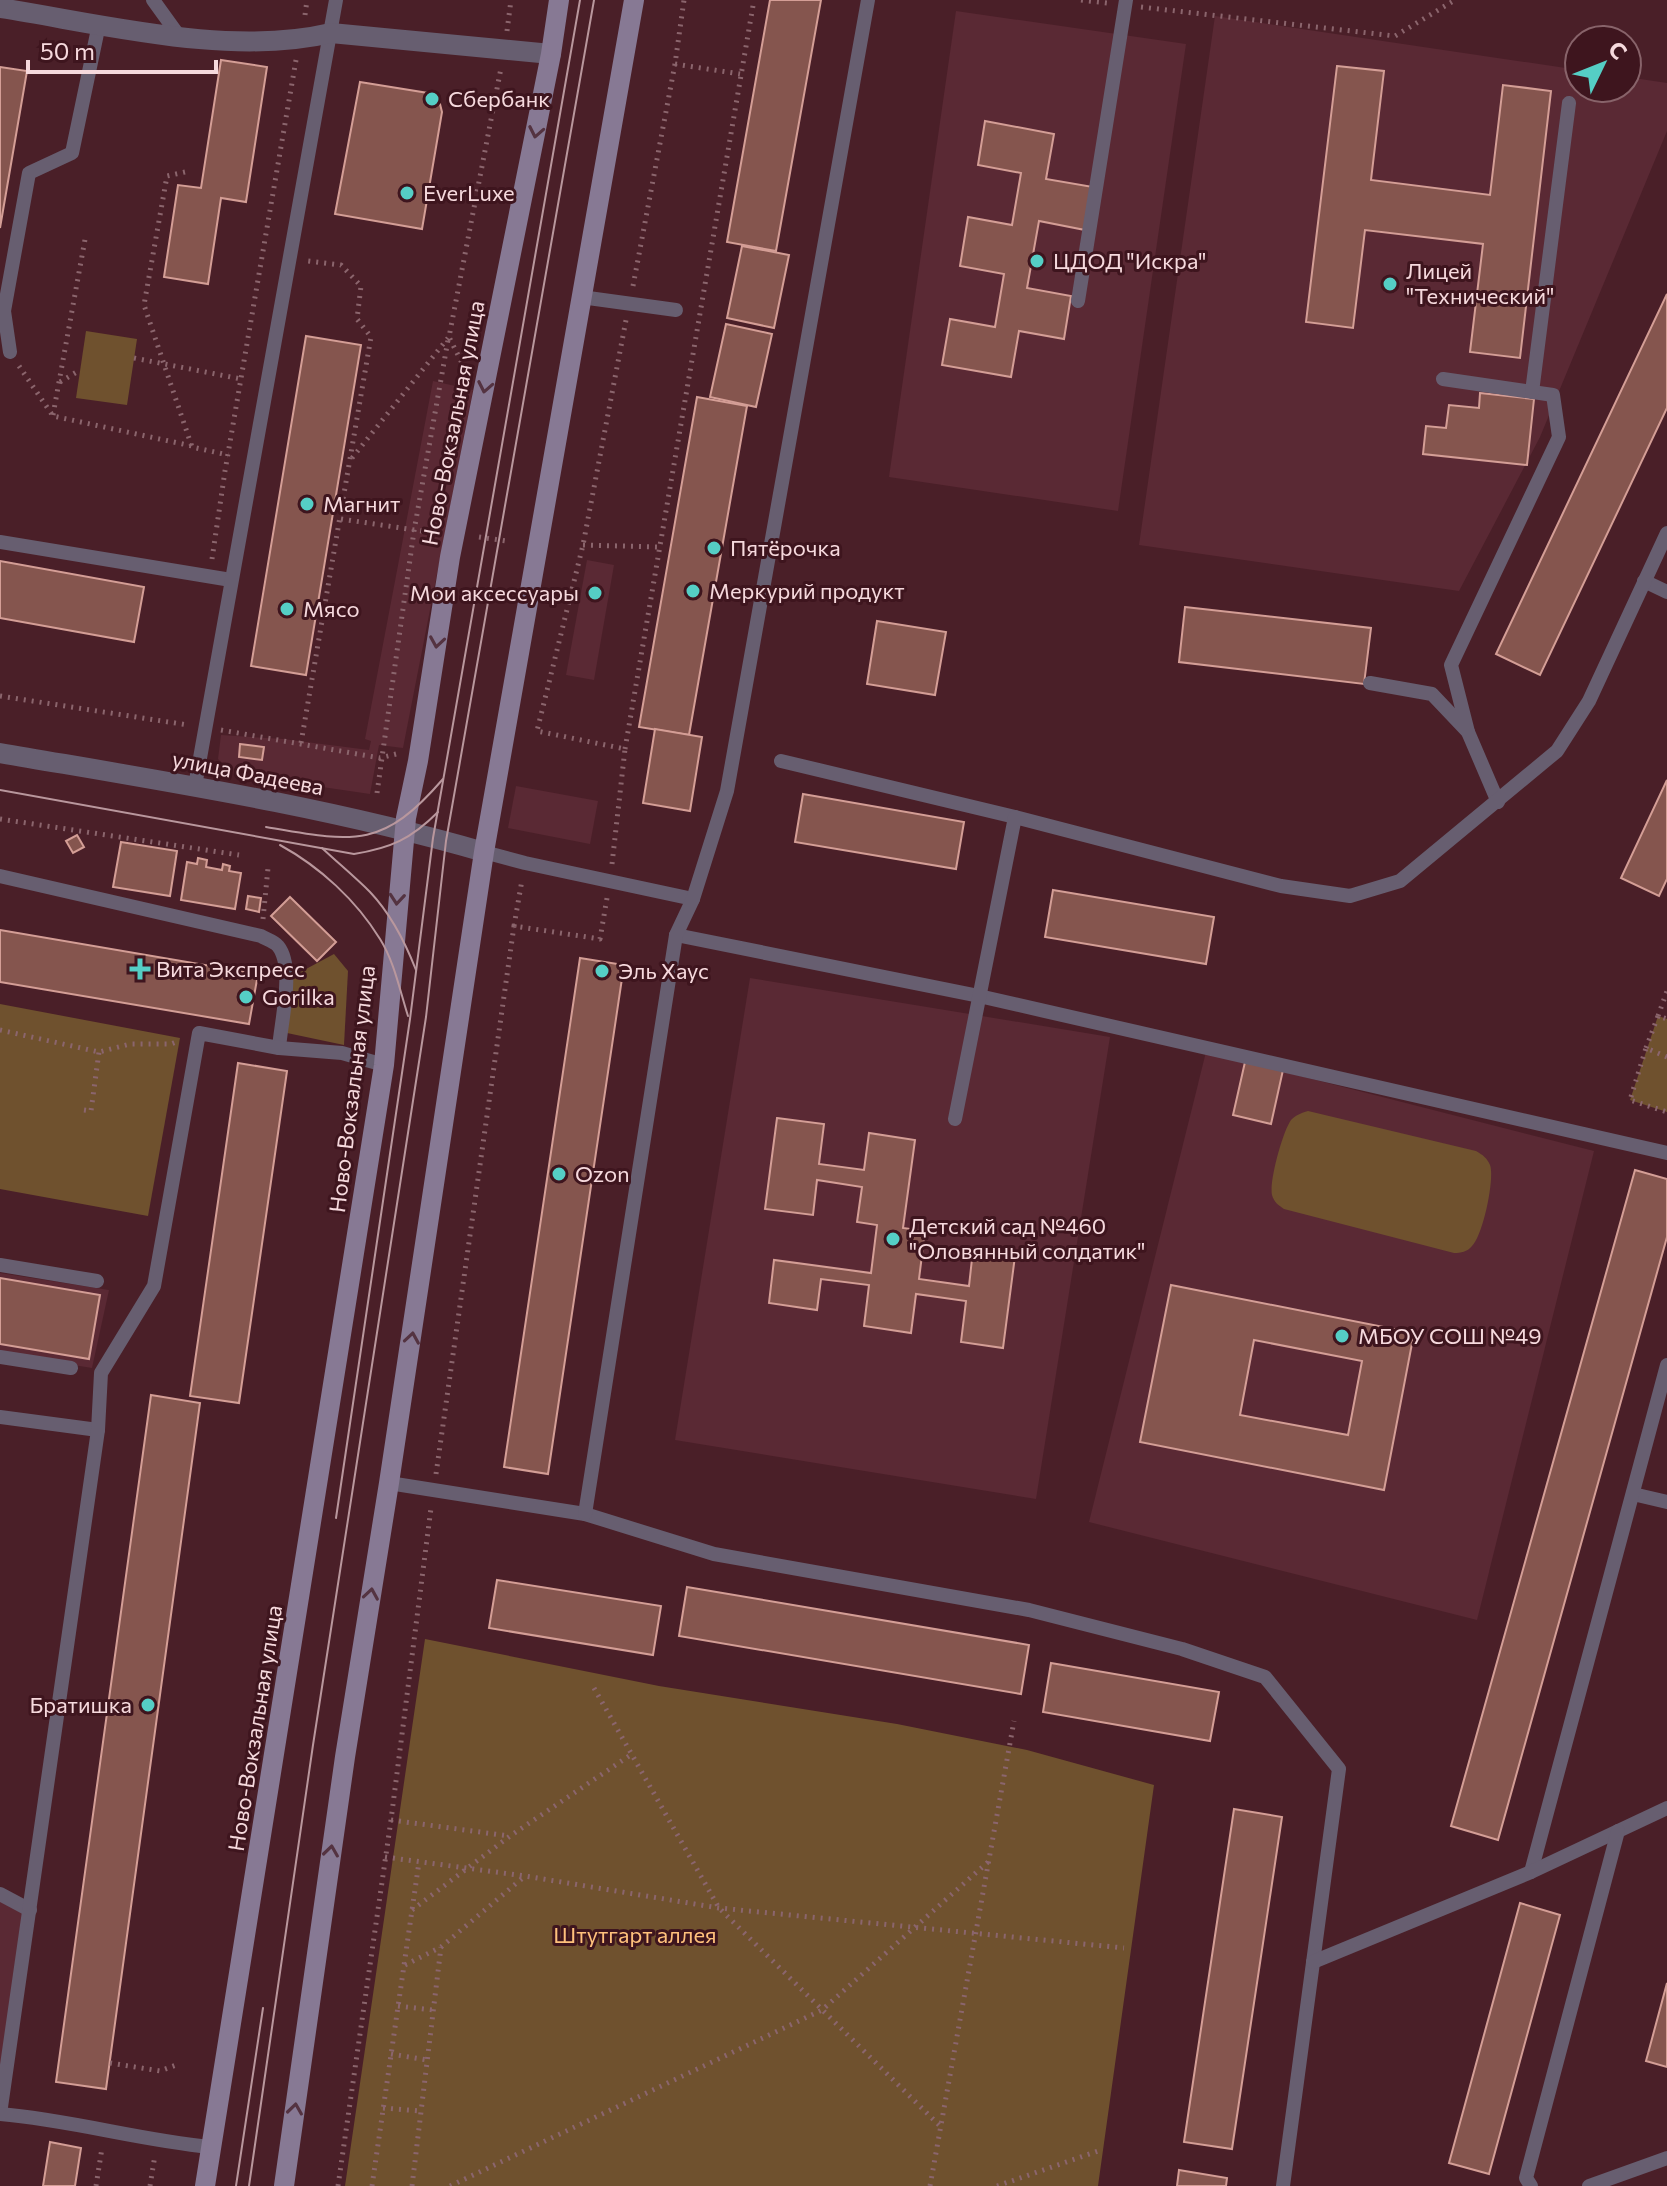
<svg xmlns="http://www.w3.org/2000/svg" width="1667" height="2186" font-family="Commissioner,sans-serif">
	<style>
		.built { fill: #5a2934 }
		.green { fill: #6f512e }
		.building { fill: #85554e; stroke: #d49e96; stroke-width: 2; fill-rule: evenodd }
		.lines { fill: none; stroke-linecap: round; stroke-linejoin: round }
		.path { stroke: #8b656d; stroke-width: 5; stroke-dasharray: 2 6; stroke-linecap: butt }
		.service { stroke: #675e70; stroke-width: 14 }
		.minor { stroke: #675e70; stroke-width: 20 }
		.tertiary { stroke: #675e70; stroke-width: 20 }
		.secondary { stroke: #877994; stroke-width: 20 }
		.tram { stroke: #b9979d; stroke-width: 2 }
		.oneway { stroke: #543341 }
		.poi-dot { fill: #55cec5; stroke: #3e151e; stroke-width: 3 }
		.labels { text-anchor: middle; stroke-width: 6; stroke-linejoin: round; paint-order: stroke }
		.poi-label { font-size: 22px; fill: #f6d9dd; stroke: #3e151e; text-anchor: start }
		.street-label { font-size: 22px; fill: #f6d9dd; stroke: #3e151e }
		.park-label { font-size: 22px; fill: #ffc17c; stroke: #3e151e }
	</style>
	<rect width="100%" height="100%" fill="#4a1f28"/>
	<g class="built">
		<polygon points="956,11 1186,44 1118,511 889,477"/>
		<polygon points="1215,16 1579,70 1579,88 1627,88 1627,77 1667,83 1667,131 1540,437 1459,591 1139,545"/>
		<polygon points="433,381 473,390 403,748 379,745 370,794 234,774 218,759 221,735 283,739 369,750 371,741 365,739"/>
		<polygon points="587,560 614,565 594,680 566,675"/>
		<polygon points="516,786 598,801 590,844 508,828"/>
		<polygon points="750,978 1110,1037 1036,1499 675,1440"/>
		<polygon points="1206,1052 1594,1151 1477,1620 1089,1522"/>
		<polygon points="0,1273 109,1290 92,1368 0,1353"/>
		<polygon points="0,1894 30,1910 0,2114"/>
	</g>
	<g class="green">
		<polygon points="86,331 137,339 127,405 76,398"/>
		<polygon points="334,954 348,971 344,1045 287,1033 293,976"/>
		<polygon points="0,1004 180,1038 148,1216 0,1189"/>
		<polygon points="1658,1016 1667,1019 1667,1112 1630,1100"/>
		<path d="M 1308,1111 L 1476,1151 C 1483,1155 1487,1158 1490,1165 C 1495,1178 1483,1236 1472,1246 C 1467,1252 1461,1253 1454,1253 L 1284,1209 C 1278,1205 1274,1202 1272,1195 C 1269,1181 1283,1131 1291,1120 C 1296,1115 1301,1113 1308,1111 Z"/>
		<polygon points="425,1639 659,1686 897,1724 1027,1750 1154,1785 1098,2186 345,2186"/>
	</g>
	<g class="building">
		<polygon points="770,0 821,0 776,251 727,242"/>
		<polygon points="221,60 267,67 246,202 221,198 208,284 164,277 178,185 201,188"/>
		<polygon points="1337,66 1384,71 1371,180 1490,195 1503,85 1551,91 1520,358 1470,352 1483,244 1365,230 1353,328 1306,322"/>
		<polygon points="0,67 27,71 0,228"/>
		<polygon points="360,82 428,93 440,104 442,112 422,229 335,214"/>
		<polygon points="985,121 1054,134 1046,179 1093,187 1085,230 1039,221 1027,288 1071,296 1064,339 1019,331 1011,377 942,365 950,319 995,327 1004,274 960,266 968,217 1012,225 1021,173 978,165"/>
		<polygon points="742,246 789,255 774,328 727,318"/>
		<polygon points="1667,294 1667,408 1540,675 1496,654"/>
		<polygon points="726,324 772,334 756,407 710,397"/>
		<polygon points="306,336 361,345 306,675 251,666"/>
		<polygon points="1480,393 1534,399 1527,465 1423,454 1426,426 1446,428 1449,405 1479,408"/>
		<polygon points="697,397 747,406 689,735 639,727"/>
		<polygon points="0,561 144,587 134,642 0,618"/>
		<polygon points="1185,607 1371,628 1364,684 1179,662"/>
		<polygon points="877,621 946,632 935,695 867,684"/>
		<polygon points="655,729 702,737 690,811 643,803"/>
		<polygon points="240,744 264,747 262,760 239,757"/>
		<polygon points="1667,780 1667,879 1659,896 1621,878"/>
		<polygon points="803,794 964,822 956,869 795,842"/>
		<polygon points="77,835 84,847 73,853 66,841"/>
		<polygon points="121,842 177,851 170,896 113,887"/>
		<polygon points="198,858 207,860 206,867 222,870 223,864 230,866 229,871 241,873 235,909 181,900 187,862 197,864"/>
		<polygon points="1053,890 1214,917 1206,964 1045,937"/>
		<polygon points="248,896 261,898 259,912 246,909"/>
		<polygon points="290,897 336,942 317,961 271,916"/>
		<polygon points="0,930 258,974 249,1024 0,982"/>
		<polygon points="580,958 624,965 548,1474 504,1467"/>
		<polygon points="1245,1062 1283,1070 1271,1124 1233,1115"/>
		<polygon points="238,1063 287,1071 239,1403 190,1396"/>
		<polygon points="777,1118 824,1124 819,1164 864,1170 869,1133 915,1140 903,1228 925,1231 919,1279 969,1286 973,1250 1015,1256 1003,1348 961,1342 966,1301 916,1294 911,1333 864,1326 869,1285 821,1279 817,1310 769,1303 774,1260 871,1273 877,1225 857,1222 862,1187 817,1180 813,1215 765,1209"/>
		<polygon points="1635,1170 1667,1179 1667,1237 1498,1840 1451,1826"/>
		<polygon points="0,1278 100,1295 89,1359 0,1344"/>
		<path d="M 1171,1285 L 1414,1333 L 1384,1490 L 1140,1442 ZM 1254,1340 L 1362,1361 L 1348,1435 L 1240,1415 Z"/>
		<polygon points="151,1395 200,1403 106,2089 56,2082"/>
		<polygon points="497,1580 661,1606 653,1655 489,1628"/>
		<polygon points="687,1587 1029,1645 1021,1694 679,1636"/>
		<polygon points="1051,1663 1219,1692 1210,1741 1043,1712"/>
		<polygon points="1234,1809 1282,1817 1232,2149 1184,2142"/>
		<polygon points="1520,1903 1560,1915 1489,2174 1449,2163"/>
		<polygon points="1667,1983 1667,2067 1646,2061"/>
		<polygon points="50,2142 81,2148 75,2186 43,2186"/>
		<polygon points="1179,2170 1227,2178 1226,2186 1177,2186"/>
	</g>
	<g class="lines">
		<g class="path">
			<polyline points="1081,0 1107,3"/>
			<polyline points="1141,7 1395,36 1455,0"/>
			<polyline points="305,15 307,0"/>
			<polyline points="507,31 511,0"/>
			<polyline points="675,64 740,74"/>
			<polyline points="185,172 167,176 144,305 192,447 228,455"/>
			<polyline points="633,286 675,64 684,0"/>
			<polyline points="134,358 241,379"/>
			<polyline points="19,366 53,416 192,446"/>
			<polyline points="465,369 449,337 501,68"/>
			<polyline points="60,382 80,370"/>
			<polyline points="53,415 86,234"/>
			<polyline points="352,458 448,338"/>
			<polyline points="341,519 435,533"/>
			<polyline points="479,537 506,541"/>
			<polyline points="583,545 659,547"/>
			<polyline points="212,559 225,471 296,60"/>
			<polyline points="0,696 188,725"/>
			<polyline points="221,730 380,758 400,753"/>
			<polyline points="301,743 371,337 357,319 361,286 341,265 308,261"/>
			<polyline points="625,749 754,0"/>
			<polyline points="377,793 414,531 448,340"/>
			<polyline points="0,819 239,855"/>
			<polyline points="612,864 625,749 537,731 583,545 626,320"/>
			<polyline points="263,919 268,868"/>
			<polyline points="514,926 522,880"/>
			<polyline points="1658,1016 1667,991"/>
			<polyline points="0,1030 99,1052 130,1044 171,1044 179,1041"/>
			<polyline points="1646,1048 1658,1016 1667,1019"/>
			<polyline points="1667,1057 1646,1048 1630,1100 1667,1112"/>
			<polyline points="84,1110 91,1111 99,1052"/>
			<polyline points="436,1474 514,926 600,939 607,898"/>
			<polyline points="594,1688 719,1908 941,2127"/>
			<polyline points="391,1820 509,1836"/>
			<polyline points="385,1857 525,1876 719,1908 1124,1948"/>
			<polyline points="412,1910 510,1836 632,1754"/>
			<polyline points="405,1965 441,1947 525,1876"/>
			<polyline points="398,2006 433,2010"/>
			<polyline points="391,2054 427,2060"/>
			<polyline points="110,2063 160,2071 179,2064"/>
			<polyline points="383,2108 421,2111"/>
			<polyline points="96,2186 102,2148"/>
			<polyline points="150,2186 155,2155"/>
			<polyline points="338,2186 391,1820 431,1508"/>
			<polyline points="372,2186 419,1862"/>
			<polyline points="412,2186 441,1947"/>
			<polyline points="450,2186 822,2010 988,1862"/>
			<polyline points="930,2186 1014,1721"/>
			<polyline points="997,2186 1101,2150"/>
		</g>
		<g class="service">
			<polyline points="153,0 179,36"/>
			<polyline points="581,297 676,310"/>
			<polyline points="1078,301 1126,0"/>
			<polyline points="10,352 4,311 29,173 72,153 99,24"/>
			<polyline points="1443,379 1553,395 1559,437 1451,665 1468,732"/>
			<polyline points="1532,392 1569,103"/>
			<polyline points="0,542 231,580"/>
			<polyline points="1644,581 1667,592"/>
			<polyline points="1370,683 1432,694 1468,732 1498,802"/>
			<polyline points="781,761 1015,817"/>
			<polyline points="195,786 336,0"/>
			<polyline points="484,852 525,863 693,899"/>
			<path d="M 0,876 L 261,936 C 266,939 274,941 278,946 C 295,967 281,1021 279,1048"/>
			<polyline points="676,935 979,996 1667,1153"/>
			<polyline points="955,1119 1015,817 1281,886 1350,896 1400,881 1557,751 1589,701 1667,533"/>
			<polyline points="0,1265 97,1281"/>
			<polyline points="0,1357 71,1368"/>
			<polyline points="0,1417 98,1430"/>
			<polyline points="389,1483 585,1514 714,1554 1029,1610 1182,1649 1265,1677 1339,1769 1283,2186"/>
			<polyline points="1633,1494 1667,1502"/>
			<polyline points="585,1514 676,935 693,899 727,791 868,0"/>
			<polyline points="1531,1872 1667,1365"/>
			<polyline points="0,1894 30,1910"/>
			<polyline points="1313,1962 1531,1872 1667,1808"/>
			<polyline points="0,2114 98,1430 101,1373 154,1286 199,1033 279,1048 342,1053 384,1065"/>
			<path d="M 0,2114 C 71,2120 139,2140 210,2147"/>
			<polyline points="1531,2186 1526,2178 1618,1831"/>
			<polyline points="1589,2186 1667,2158"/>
		</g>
		<path class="minor" d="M 0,8 C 103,24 229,57 331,33 L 551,54"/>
		<path class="tertiary" d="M 0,753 C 162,781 326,806 484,852"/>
		<g class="secondary">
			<polyline points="205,2186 384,1065 406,818 418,761 450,557 551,54 559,0"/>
			<polyline points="284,2186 345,1757 389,1483 484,852 634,0"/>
		</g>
		<g class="tram">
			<path d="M 0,790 L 354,854 C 391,848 411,839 438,812"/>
			<path d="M 266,827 C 353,842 382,850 443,779"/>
			<path d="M 280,845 C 320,867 356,900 380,939 C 394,961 400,991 408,1016"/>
			<path d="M 322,848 C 338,863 355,877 370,892 C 391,914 405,942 416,970"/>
			<polyline points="336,1518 410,1019 433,838 580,0"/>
			<polyline points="236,2186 263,2008"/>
			<polyline points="249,2186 313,1745 426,1017 446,841 594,0"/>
		</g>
	</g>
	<defs><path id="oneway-chevron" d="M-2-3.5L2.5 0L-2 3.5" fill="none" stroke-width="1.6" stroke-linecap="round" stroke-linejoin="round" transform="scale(2)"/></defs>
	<g class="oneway">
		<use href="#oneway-chevron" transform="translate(536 132) rotate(101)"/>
		<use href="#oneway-chevron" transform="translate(485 387) rotate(101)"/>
		<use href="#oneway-chevron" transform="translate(437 642) rotate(99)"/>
		<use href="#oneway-chevron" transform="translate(397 899) rotate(95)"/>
		<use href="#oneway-chevron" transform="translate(412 1338) rotate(-81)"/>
		<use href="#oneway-chevron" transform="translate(371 1594) rotate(-81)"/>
		<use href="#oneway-chevron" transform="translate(331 1851) rotate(-82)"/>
		<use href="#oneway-chevron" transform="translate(295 2109) rotate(-82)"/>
	</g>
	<g class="poi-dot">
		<circle cx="432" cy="99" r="8"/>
		<circle cx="407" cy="193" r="8"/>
		<circle cx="1037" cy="261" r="8"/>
		<circle cx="1390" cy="284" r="8"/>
		<circle cx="307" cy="504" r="8"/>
		<circle cx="714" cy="548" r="8"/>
		<circle cx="693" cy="591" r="8"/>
		<circle cx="595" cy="593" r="8"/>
		<circle cx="287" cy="609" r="8"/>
		<path d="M136 957h8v8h8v8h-8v8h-8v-8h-8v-8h8z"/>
		<circle cx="602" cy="971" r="8"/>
		<circle cx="246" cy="997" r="8"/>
		<circle cx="559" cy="1174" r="8"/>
		<circle cx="893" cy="1239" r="8"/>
		<circle cx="1342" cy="1336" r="8"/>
		<circle cx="148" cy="1705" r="8"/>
	</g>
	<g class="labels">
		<g class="poi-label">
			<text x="448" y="107">Сбербанк</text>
			<text x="423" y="201">EverLuxe</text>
			<text x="1053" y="269">ЦДОД "Искра"</text>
			<text x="1406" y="279">Лицей<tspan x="1406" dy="25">"Технический"</tspan></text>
			<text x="323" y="512">Магнит</text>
			<text x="730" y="556">Пятёрочка</text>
			<text x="709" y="599">Меркурий продукт</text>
			<text x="579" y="601" text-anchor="end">Мои аксессуары</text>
			<text x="303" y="617">Мясо</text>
			<text x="156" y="977">Вита Экспресс</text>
			<text x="618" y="979">Эль Хаус</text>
			<text x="262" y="1005">Gorilka</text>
			<text x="575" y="1182">Ozon</text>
			<text x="909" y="1234">Детский сад №460<tspan x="909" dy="25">"Оловянный солдатик"</tspan></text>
			<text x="1358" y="1344">МБОУ СОШ №49</text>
			<text x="132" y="1713" text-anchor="end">Братишка</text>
		</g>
		<g class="street-label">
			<text transform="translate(453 423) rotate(-79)" y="8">Ново-Вокзальная улица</text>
			<text transform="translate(248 773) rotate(11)" y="8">улица Фадеева</text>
			<text transform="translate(352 1089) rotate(-83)" y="8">Ново-Вокзальная улица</text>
			<text transform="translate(255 1728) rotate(-81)" y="8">Ново-Вокзальная улица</text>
		</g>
		<g class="park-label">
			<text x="635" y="1943">Штутгарт аллея</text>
		</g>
	</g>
	<g transform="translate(1603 64) rotate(47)"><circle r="38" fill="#3e151e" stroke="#88636a" stroke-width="2"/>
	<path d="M0-6L14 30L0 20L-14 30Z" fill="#55cec5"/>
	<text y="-12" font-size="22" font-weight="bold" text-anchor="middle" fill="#f6d9dd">С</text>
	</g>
	<path d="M28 60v12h188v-12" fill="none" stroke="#f6d9dd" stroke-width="4"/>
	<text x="40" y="60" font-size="24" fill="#f6d9dd" stroke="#3e151e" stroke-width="6" paint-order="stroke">50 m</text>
</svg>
